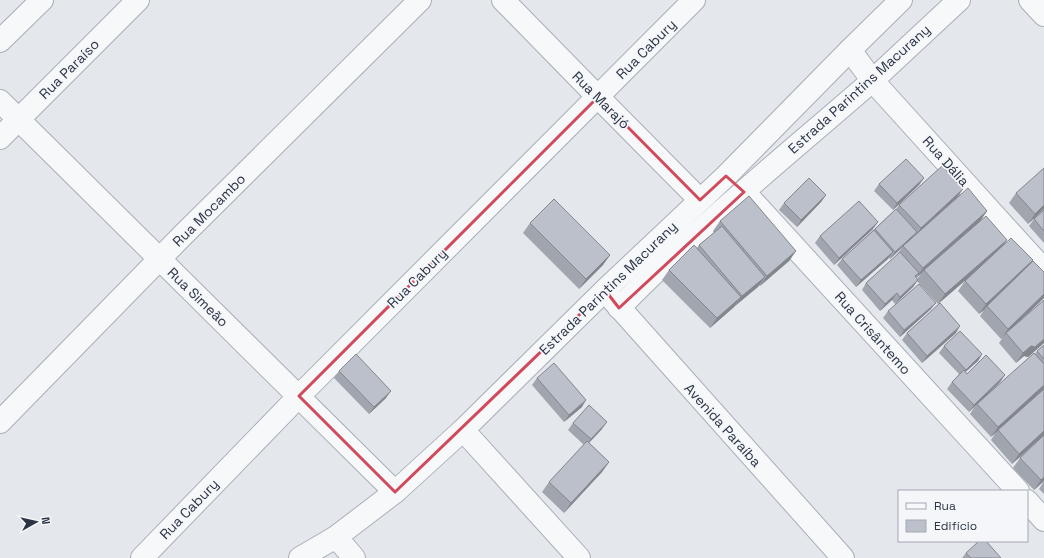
<svg xmlns="http://www.w3.org/2000/svg" width="1044" height="558" font-family="'Space Grotesk',sans-serif">
	<style>
		.lines { fill: none; stroke-linecap: round; stroke-linejoin: round }
		.minor-casing { stroke: #a9aeb7; stroke-width: 24 }
		.minor { stroke: #f7f8fa; stroke-width: 22 }
		.wall { fill: #a1a5ae; fill-rule: evenodd }
		.shaded-wall { fill: #83868d }
		.building { fill: #bbc0ca; stroke: #83868d }
		.marked { fill: none; stroke: #d1495b; stroke-width: 3; stroke-linejoin: round }
		.labels { text-anchor: middle; stroke-width: 3.5; stroke-linejoin: round; paint-order: stroke }
		.street-label { font-size: 14px; fill: #2b3445; stroke: #f4f6f9 }
	</style>
	<rect width="100%" height="100%" fill="#e4e7ec"/>
	<g class="lines">
		<g class="minor-casing">
			<g id="minor">
				<polyline points="503,0 598,97 700,200"/>
				<polyline points="1030,0 1044,15"/>
				<polyline points="0,41 42,0"/>
				<polyline points="850,50 872,80 1044,270"/>
				<polyline points="0,101 395,492"/>
				<polyline points="0,138 138,0"/>
				<polyline points="747,195 1018,491"/>
				<polyline points="611,298 843,558"/>
				<path d="M 619,308 C 698,227 787,155 872,81 C 901,54 930,27 959,0"/>
				<polyline points="0,422 182,236 420,0"/>
				<polyline points="463,430 579,558"/>
				<polyline points="1027,501 1044,520"/>
				<polyline points="336,537 354,558"/>
				<polyline points="142,558 299,396 694,0"/>
				<polyline points="300,558 336,537 395,492 463,430 605,290 726,176 850,50 901,0"/>
			</g>
		</g>
		<use href="#minor" class="minor"/>
	</g>
	<g class="wall">
		<polygon points="924,178 919,185 893,210 874,191 879,184"/>
		<path d="M 963,189 L 956,199 L 987,211 L 981,220 L 1007,240 L 1004,245 L 1030,264 L 1044,272 L 1044,298 L 1021,320 L 1044,300 L 1044,343 L 1028,357 L 1024,356 L 1016,363 L 999,343 L 1003,337 L 1001,339 L 980,316 L 984,310 L 979,314 L 958,291 L 965,281 L 974,273 L 938,304 L 917,281 L 913,287 L 895,304 L 892,300 L 880,311 L 862,290 L 866,283 L 896,256 L 902,248 L 890,259 L 889,257 L 856,287 L 837,265 L 842,259 L 896,209 L 899,205 ZM 922,273 L 917,279 L 916,278 Z"/>
		<polygon points="1016,193 1044,209 1028,224 1009,203"/>
		<polygon points="826,195 821,202 797,227 779,210 784,203"/>
		<polygon points="1044,210 1044,243 1029,226 1034,219"/>
		<polygon points="720,221 796,251 789,261 760,286 759,285 710,328 662,280 669,270 697,248 699,245 714,233 713,231"/>
		<polygon points="530,223 610,255 603,265 579,289 523,233"/>
		<polygon points="873,229 834,265 815,243 820,236"/>
		<polygon points="931,309 900,337 883,318 888,311"/>
		<polygon points="907,333 956,333 922,363 902,340"/>
		<polygon points="1044,345 1044,435 1012,464 991,440 996,432 991,437 970,414 975,406 969,412 947,389 952,382 959,374 939,353 944,346 982,354 978,361 965,372 967,374 1005,375 1000,382 987,395 1035,354 1037,351"/>
		<polygon points="339,371 386,398 369,414 334,378"/>
		<polygon points="537,378 582,407 564,422 532,385"/>
		<polygon points="573,423 602,429 589,443 609,462 602,472 564,513 542,492 549,482 584,445 568,430"/>
		<polygon points="1020,458 1044,481 1034,490 1013,468"/>
		<polygon points="1044,481 1044,494 1039,489"/>
		<polygon points="966,553 1001,558 962,558"/>
	</g>
	<g class="shaded-wall">
		<polygon points="924,178 919,185 893,210 897,203"/>
		<polygon points="963,189 956,199 914,238 921,228"/>
		<polygon points="826,195 821,202 797,227 801,220"/>
		<polygon points="1044,205 1044,209 1028,224 1035,214"/>
		<polygon points="987,211 980,221 924,270 922,273 916,278 923,268"/>
		<polygon points="878,222 873,229 834,265 839,258"/>
		<polygon points="917,232 912,239 903,246 890,259 895,252"/>
		<polygon points="1007,240 1000,250 938,304 945,294"/>
		<polygon points="796,251 789,261 760,286 767,276"/>
		<polygon points="893,252 888,259 856,287 861,280"/>
		<polygon points="610,255 603,265 579,289 586,279"/>
		<polygon points="1033,260 1026,270 987,306 984,310 979,314 986,304"/>
		<polygon points="765,277 758,287 735,306 742,296"/>
		<polygon points="918,280 913,287 895,304 900,297"/>
		<polygon points="897,293 892,300 880,311 885,304"/>
		<polygon points="1044,294 1044,298 1006,334 1006,333 1001,339 1008,329"/>
		<polygon points="741,297 734,307 710,328 717,318"/>
		<polygon points="936,303 931,309 900,337 904,330"/>
		<polygon points="960,326 956,333 922,363 927,356"/>
		<polygon points="1044,339 1044,343 1028,357 1024,356 1016,363 1023,353 1031,346"/>
		<polygon points="982,354 978,361 961,376 966,370"/>
		<polygon points="1005,375 1000,382 978,404 977,404 969,412 974,405"/>
		<polygon points="1044,385 1044,389 991,437 998,427"/>
		<polygon points="391,391 386,398 369,414 374,407"/>
		<polygon points="586,400 582,407 564,422 569,415"/>
		<polygon points="607,422 602,429 586,446 591,439"/>
		<polygon points="1044,431 1044,435 1012,464 1019,454"/>
		<polygon points="609,462 602,472 564,513 571,503"/>
		<polygon points="1044,477 1044,481 1034,490 1041,480"/>
	</g>
	<g class="building">
		<polygon points="906,159 924,178 897,203 879,184"/>
		<polygon points="942,166 963,189 921,228 899,205"/>
		<polygon points="1044,168 1044,205 1035,214 1016,193"/>
		<polygon points="809,178 826,195 801,220 784,203"/>
		<polygon points="968,188 987,211 923,268 903,246"/>
		<polygon points="749,196 796,251 767,276 720,221"/>
		<polygon points="554,199 610,255 586,279 530,223"/>
		<polygon points="859,201 878,222 839,258 820,236"/>
		<polygon points="896,209 917,232 895,252 875,229"/>
		<polygon points="1044,210 1044,231 1034,219"/>
		<polygon points="986,216 1007,240 945,294 924,270"/>
		<polygon points="722,226 765,277 742,296 699,245"/>
		<polygon points="874,230 893,252 861,280 842,259"/>
		<polygon points="1011,238 1033,260 986,304 965,281"/>
		<polygon points="694,245 741,297 717,318 669,270"/>
		<polygon points="900,252 919,273 915,276 918,280 900,297 897,293 885,304 866,283"/>
		<polygon points="1033,261 1044,272 1044,294 1008,329 987,306"/>
		<polygon points="919,284 936,303 904,330 888,311"/>
		<polygon points="1044,300 1044,339 1035,347 1031,346 1023,353 1006,333"/>
		<polygon points="940,303 960,326 927,356 907,333"/>
		<polygon points="960,331 982,354 966,370 944,346"/>
		<polygon points="1044,345 1044,359 1037,351"/>
		<polygon points="1034,353 1044,364 1044,385 998,427 977,404"/>
		<polygon points="356,354 391,391 374,407 339,371"/>
		<polygon points="986,355 1005,375 974,405 952,382 964,370 967,374"/>
		<polygon points="554,363 586,400 569,415 537,378"/>
		<polygon points="1044,389 1044,431 1019,454 998,430"/>
		<polygon points="589,405 607,422 591,439 573,423"/>
		<polygon points="1044,435 1044,477 1041,480 1020,458"/>
		<polygon points="587,441 609,462 571,503 549,482"/>
		<polygon points="979,541 986,541 1001,558 971,558 966,553"/>
	</g>
	<path class="marked" d="M 598,97 L 700,200 L 726,176 L 744,192 L 619,308 L 605,290 L 395,492 L 299,396 Z"/>
	<g class="labels">
		<g class="street-label">
			<text transform="translate(646 49) rotate(-45)" y="5">Rua Cabury</text>
			<text transform="translate(69 69) rotate(-45)" y="5">Rua Paraíso</text>
			<text transform="translate(859 89) rotate(-42)" y="5">Estrada Parintins Macurany</text>
			<text transform="translate(601 100) rotate(45)" y="5">Rua Marajó</text>
			<text transform="translate(946 161) rotate(48)" y="5">Rua Dália</text>
			<text transform="translate(209 210) rotate(-45)" y="5">Rua Mocambo</text>
			<text transform="translate(417 278) rotate(-45)" y="5">Rua Cabury</text>
			<text transform="translate(608 288) rotate(-44)" y="5">Estrada Parintins Macurany</text>
			<text transform="translate(198 297) rotate(44)" y="5">Rua Simeão</text>
			<text transform="translate(873 333) rotate(48)" y="5">Rua Crisântemo</text>
			<text transform="translate(723 425) rotate(48)" y="5">Avenida Paraíba</text>
			<text transform="translate(189 509) rotate(-46)" y="5">Rua Cabury</text>
		</g>
	</g>
	<rect x="898" y="490" width="130" height="52" fill="#f4f6f9" stroke="#a4a8b1"/>
	<rect x="906" y="503" width="20" height="6" fill="#f7f8fa" stroke="#a4a8b1"/>
	<text x="934" y="510" font-size="12" fill="#2b3445">Rua</text>
	<rect x="906" y="520" width="20" height="12" fill="#bbc0ca" stroke="#a4a8b1"/>
	<text x="934" y="530" font-size="12" fill="#2b3445">Edifício</text>
	<g transform="translate(36 522) rotate(82)" stroke="#f4f6f9" stroke-width="3" paint-order="stroke">
	<path d="M0-3L7 15L0 10L-7 15Z" fill="#2b3445"/>
	<text y="-6" font-size="11" font-weight="bold" text-anchor="middle" fill="#2b3445">N</text>
	</g>
</svg>
